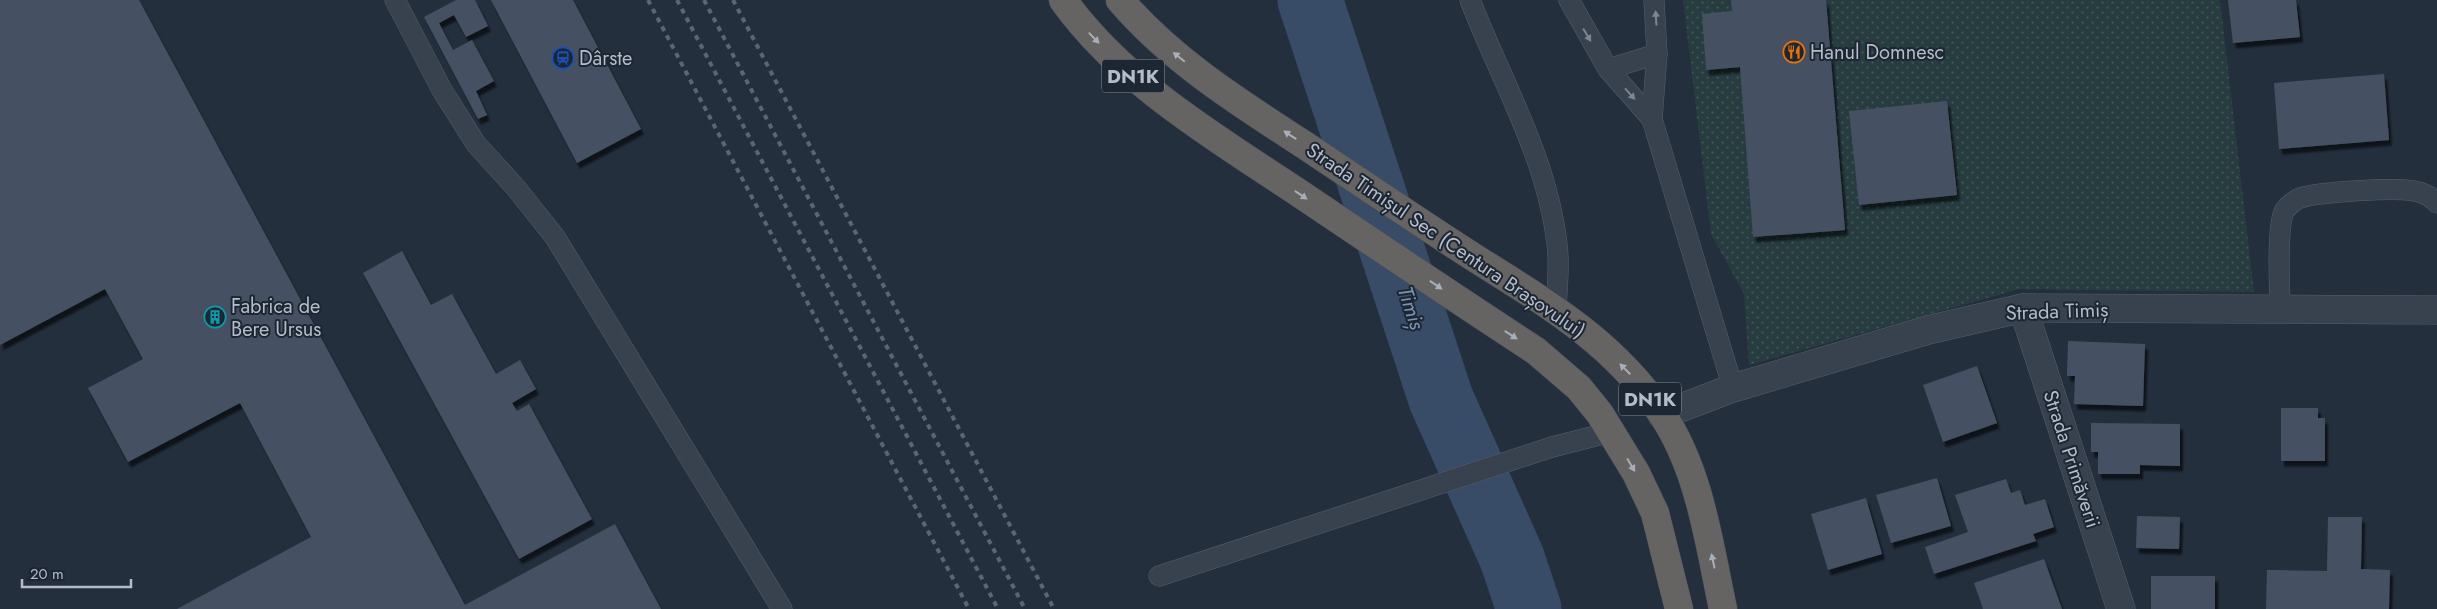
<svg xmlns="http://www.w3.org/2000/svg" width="2437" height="609" font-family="Jost,sans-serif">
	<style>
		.grass { fill: url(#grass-dots) }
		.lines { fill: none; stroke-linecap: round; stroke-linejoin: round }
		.river { stroke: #394c67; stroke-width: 65 }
		.building { fill: #455162; filter: url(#shadow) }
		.service-casing { stroke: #565f6c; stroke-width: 21 }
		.minor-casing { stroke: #565f6c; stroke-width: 29 }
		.trunk-casing { stroke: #434c59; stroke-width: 29 }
		.service { stroke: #38414e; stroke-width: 20 }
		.minor { stroke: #38414e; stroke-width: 28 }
		.trunk { stroke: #656462; stroke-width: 28 }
		.rail { stroke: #5a6575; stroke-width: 4; stroke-dasharray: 5 5; stroke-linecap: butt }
		.oneway { fill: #7c8592 }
		.oneway2 { fill: #a8afba }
		.labels { text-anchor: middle; stroke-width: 4; stroke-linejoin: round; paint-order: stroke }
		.shield { fill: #1d2633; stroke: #878f9c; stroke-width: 1 }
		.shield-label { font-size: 19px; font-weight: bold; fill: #b4bcc9 }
		.poi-label { font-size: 20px; fill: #b4bcc9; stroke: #1d2633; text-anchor: start }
		.street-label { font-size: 20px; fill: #b4bcc9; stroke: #1d2633 }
		.water-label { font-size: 21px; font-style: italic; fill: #7c92b1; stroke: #1d2633 }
	</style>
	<defs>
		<pattern id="grass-dots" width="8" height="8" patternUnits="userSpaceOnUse" patternTransform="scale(1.25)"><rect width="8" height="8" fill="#263c3f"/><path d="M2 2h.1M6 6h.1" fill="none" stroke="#435659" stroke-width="1.8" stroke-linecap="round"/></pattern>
		<filter id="shadow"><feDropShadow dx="3" dy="5.5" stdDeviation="1" flood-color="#0009"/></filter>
	</defs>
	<rect width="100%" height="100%" fill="#242f3e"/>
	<polygon class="grass" points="1683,0 2220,0 2254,292 2020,289 1749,365 1744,294 1711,234"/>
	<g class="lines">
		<polyline class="river" points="1310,0 1441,399 1512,558 1529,609"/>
	</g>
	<g class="building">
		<polygon points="0,0 139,0 465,605 615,524 661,609 177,609 311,537 240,403 128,462 88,388 143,359 105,289 0,345"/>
		<polygon points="456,0 475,0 488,26 466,37 454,15 439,23 453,50 472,40 494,81 476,91 487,115 478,119 424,17"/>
		<polygon points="491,0 573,0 641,129 577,163"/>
		<polygon points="1731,0 1826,0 1845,230 1753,237 1740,67 1706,70 1702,14 1732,11"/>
		<polygon points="2228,0 2296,0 2300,37 2233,43"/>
		<polygon points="2384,74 2389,140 2279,149 2274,83"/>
		<polygon points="1947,101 1957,195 1859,205 1849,111"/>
		<polygon points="402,251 431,305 452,294 496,374 520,360 536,389 512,403 517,411 529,404 592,519 519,559 363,273"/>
		<polygon points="2068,341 2145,344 2143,406 2074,404 2075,376 2067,376"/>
		<polygon points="1977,366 1997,423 1943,442 1923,385"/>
		<polygon points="2281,408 2318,408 2318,418 2325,418 2325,461 2281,461"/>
		<polygon points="2091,423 2180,424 2180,466 2140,465 2140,474 2098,474 2098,452 2091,452"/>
		<polygon points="1937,478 1951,526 1891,543 1876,495"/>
		<polygon points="2006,479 2011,493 2020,490 2025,505 2045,499 2054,527 2033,534 2036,541 1934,574 1925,547 1968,532 1955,495"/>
		<polygon points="1866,498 1882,554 1828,570 1811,514"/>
		<polygon points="2137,516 2180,517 2179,549 2136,548"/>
		<polygon points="2328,517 2362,517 2361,569 2390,570 2389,609 2266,609 2267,570 2327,571"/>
		<polygon points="2044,559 2062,609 1983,609 1974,583"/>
		<rect x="2151" y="576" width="64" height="33"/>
	</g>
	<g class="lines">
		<g class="service-casing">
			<g id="service">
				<polyline points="395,0 442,90 476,144 516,188 555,237 782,609"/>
				<path d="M 1470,0 C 1501,80 1547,157 1557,244 C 1560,265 1557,288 1556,309"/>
				<polyline points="1569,0 1608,69 1652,119"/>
				<polyline points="1654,0 1657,54 1652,119 1733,388"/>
				<polyline points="1608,69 1657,54"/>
				<path d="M 2280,309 C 2280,290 2276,224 2285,210 C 2288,206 2295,200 2300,198 C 2318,192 2395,187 2414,191 C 2422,192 2432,197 2437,203"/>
				<polyline points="1159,576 1552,447 1611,432"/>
			</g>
		</g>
		<g class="minor-casing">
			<g id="minor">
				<polyline points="2023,308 2121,609"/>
				<polyline points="1662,415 1733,388 1928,330 2023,308 2437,310"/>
			</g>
		</g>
		<g class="trunk-casing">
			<g id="trunk">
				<path d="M 1063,0 C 1122,82 1213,136 1296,191 C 1376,245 1455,298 1536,351 L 1579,388 L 1600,414 L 1636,473 L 1655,513 L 1679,609"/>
				<path d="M 1120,0 C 1172,61 1240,103 1306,146 C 1363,184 1420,223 1478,260 C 1548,304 1614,343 1662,414 C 1700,471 1709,543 1723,609"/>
			</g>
		</g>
		<use href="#service" class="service"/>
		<use href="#minor" class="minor"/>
		<use href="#trunk" class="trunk"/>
		<g class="rail">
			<polyline points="648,0 969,609"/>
			<polyline points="677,0 998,609"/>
			<polyline points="704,0 1025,609"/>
			<polyline points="733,0 1054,609"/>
		</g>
	</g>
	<defs><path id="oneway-solid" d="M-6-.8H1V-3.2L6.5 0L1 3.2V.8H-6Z" transform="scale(1.25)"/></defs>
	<g class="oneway">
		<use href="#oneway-solid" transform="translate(1656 18) rotate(-93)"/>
		<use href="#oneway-solid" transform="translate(1587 35) rotate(59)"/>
		<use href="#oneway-solid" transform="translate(1630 94) rotate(48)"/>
	</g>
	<g class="oneway2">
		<use href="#oneway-solid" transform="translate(1094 38) rotate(46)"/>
		<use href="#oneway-solid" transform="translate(1179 57) rotate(-141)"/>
		<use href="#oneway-solid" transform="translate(1290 135) rotate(-147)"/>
		<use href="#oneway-solid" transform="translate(1301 195) rotate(34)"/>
		<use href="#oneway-solid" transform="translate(1436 285) rotate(34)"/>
		<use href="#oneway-solid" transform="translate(1511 335) rotate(33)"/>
		<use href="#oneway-solid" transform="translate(1625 369) rotate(-135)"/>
		<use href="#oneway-solid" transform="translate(1631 465) rotate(59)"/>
		<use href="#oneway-solid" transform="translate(1713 561) rotate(-102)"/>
	</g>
	<defs>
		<g id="restaurant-ring" transform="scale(1.125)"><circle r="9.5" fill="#1d2633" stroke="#e8710a" stroke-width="1.5"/><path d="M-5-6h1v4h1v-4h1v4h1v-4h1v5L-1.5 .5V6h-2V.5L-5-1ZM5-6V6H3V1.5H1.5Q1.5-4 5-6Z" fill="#e8710a"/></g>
		<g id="station-ring" transform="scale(1.125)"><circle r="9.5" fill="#1d2633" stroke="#1a4fb4" stroke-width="1.5"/><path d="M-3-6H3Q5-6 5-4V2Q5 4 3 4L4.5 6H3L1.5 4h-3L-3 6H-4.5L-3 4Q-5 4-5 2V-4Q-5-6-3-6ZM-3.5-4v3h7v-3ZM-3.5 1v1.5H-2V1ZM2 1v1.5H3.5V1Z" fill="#1a4fb4"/></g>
		<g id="building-ring" transform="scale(1.125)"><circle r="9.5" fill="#1d2633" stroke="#0f9aa8" stroke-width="1.5"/><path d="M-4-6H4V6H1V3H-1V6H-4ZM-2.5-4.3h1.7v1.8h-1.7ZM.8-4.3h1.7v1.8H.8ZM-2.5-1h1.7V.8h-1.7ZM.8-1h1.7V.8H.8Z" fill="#0f9aa8"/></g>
	</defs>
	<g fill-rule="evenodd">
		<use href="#restaurant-ring" x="1794" y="52"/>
		<use href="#station-ring" x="563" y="58"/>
		<use href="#building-ring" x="215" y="317"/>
	</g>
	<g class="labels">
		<g class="shield">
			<rect x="1102" y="59.5" width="62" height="33" rx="4"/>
			<rect x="1619" y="382.5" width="62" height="33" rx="4"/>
		</g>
		<g class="shield-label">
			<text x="1133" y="83">DN1K</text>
			<text x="1650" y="406">DN1K</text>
		</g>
		<g class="poi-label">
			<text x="1810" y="59">Hanul Domnesc</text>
			<text x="579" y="65">Dârste</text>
			<text x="231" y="313">Fabrica de<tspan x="231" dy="23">Bere Ursus</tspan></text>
		</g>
		<g class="street-label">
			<text transform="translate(1446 240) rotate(34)" y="7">Strada Timișul Sec (Centura Brașovului)</text>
			<text transform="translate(2057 311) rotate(-2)" y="7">Strada Timiș</text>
			<text transform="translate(2072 459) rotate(72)" y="7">Strada Primăverii</text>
		</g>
		<g class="water-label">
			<text transform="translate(1411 308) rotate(72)" y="7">Timiș</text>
		</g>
	</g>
	<path d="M22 579v8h109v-8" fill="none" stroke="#b4bcc9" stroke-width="2.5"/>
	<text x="30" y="579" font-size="15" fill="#b4bcc9" stroke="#1d2633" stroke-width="4" paint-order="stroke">20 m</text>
</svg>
